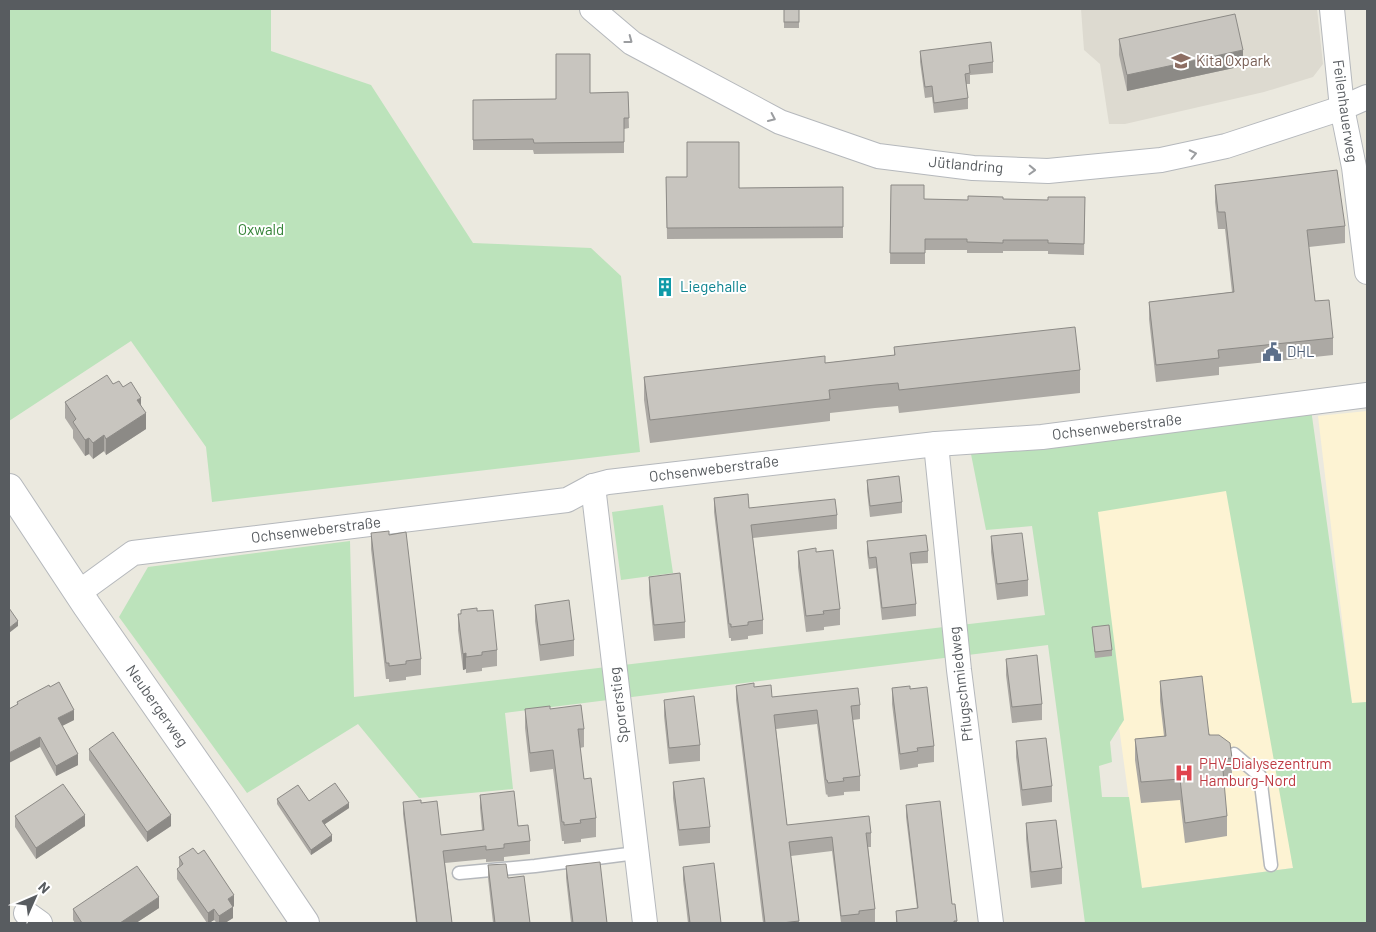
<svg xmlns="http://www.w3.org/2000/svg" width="1376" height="932" font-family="Barlow,sans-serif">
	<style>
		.commercial { fill: #fdf3d3 }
		.education { fill: #dddad0 }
		.green { fill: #bce3bb; fill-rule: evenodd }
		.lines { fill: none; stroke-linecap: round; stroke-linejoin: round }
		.service-casing { stroke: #b5b8bc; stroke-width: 15 }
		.minor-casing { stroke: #b5b8bc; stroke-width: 26 }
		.tertiary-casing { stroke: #b5b8bc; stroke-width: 30 }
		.service { stroke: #fff; stroke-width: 12 }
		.minor { stroke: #fff; stroke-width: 24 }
		.tertiary { stroke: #fff; stroke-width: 28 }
		.wall { fill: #aca9a4 }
		.shaded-wall { fill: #8c8a86 }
		.building { fill: #c8c5bf; stroke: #8c8a86 }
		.oneway { stroke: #9b9da0 }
		.labels { text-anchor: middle; stroke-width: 4; stroke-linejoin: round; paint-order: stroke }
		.education-label { font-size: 15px; fill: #785e54; stroke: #fff; text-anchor: start }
		.street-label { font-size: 15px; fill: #585c60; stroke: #fff }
		.park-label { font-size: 15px; fill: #358338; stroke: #fff }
		.culture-label { font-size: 15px; fill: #0d838f; stroke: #fff; text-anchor: start }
		.service-label { font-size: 15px; fill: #4e5e75; stroke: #fff; text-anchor: start }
		.health-label { font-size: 15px; fill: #be3a42; stroke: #fff; text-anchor: start }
	</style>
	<rect width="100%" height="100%" fill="#ebe9df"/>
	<g class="commercial">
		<polygon points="1367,411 1367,702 1352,704 1318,416"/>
		<polygon points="1227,428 1293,868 1141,888 1093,536 1053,539"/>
	</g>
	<polygon class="education" points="1081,9 1317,9 1323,64 1313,77 1264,92 1125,124 1109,124 1100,64 1084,50"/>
	<g class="green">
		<polygon points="9,9 271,9 271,51 371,85 473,243 591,248 621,276 640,452 212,502 206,447 131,341 9,421"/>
		<path d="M 1311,409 L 1352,703 L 1367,702 L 1367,923 L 1085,923 L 1048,645 L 505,713 L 513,789 L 419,798 L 358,724 L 247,793 L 119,617 L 148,567 L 350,541 L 354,697 L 1045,615 L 1032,526 L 986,530 L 970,449 ZM 1226,491 L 1293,868 L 1142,888 L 1129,797 L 1102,797 L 1099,766 L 1112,762 L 1110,742 L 1124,720 L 1098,512 Z"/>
		<polygon points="663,505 673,573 621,580 612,512"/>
	</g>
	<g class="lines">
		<g class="service-casing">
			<g id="service">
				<polyline points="1234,754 1260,776 1271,865"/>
				<polyline points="459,873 535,866 636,853"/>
			</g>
		</g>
		<g class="minor-casing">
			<g id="minor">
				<polyline points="592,9 632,43 780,122 878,156 973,168 1048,171 1161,160 1226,146 1342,108 1367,97"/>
				<polyline points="1332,9 1342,108 1354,167 1367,272"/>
				<polyline points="936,444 959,670 991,923"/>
				<polyline points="593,486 645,923"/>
				<polyline points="78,593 133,553 567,500 593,486 608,482 936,444 1042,437 1367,395"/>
				<polyline points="26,913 40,923"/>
			</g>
		</g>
		<g class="tertiary-casing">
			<polyline id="tertiary" points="9,488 87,606 220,797 305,923"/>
		</g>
		<use href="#service" class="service"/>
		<use href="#minor" class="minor"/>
		<use href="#tertiary" class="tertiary"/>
	</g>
	<g class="wall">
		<rect x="784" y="9" width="15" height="19"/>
		<polygon points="1119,39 1243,66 1127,91 1119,55"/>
		<polygon points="920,51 993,62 993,73 970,75 970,84 966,84 968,98 968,109 934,113 932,97 925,98 920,62"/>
		<polygon points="628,92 629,128 624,129 624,153 534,154 533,150 473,150 473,100 556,99 590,93"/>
		<polygon points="666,177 739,188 843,187 843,238 667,239"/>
		<polygon points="891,185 924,199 968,200 1048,200 1085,197 1084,255 1048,254 1048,251 1003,251 1003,253 967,253 967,250 925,250 925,264 890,264"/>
		<polygon points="1215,185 1345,226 1345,243 1309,247 1315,301 1333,338 1333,355 1219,367 1219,375 1156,382 1149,319 1149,302 1232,292 1225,229 1218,229 1215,202"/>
		<polygon points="894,347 1080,370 1080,393 899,413 898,406 875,408 830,413 830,421 650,443 644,400 644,377 825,363 894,355"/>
		<polygon points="113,384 123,387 141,405 146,429 106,455 104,451 93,459 89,454 85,456 73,438 73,430 65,418 65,402"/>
		<polygon points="867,480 902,502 902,513 870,517 867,491"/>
		<polygon points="714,498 749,508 837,515 837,529 753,538 763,620 763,634 748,636 748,639 731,641 731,638 729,638 714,512"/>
		<polygon points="371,533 389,535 421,659 421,675 406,677 406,680 389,682 389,679 386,679 371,549"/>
		<polygon points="991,536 1028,580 1028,596 997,600 991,552"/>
		<polygon points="867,541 928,551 928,563 911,564 916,604 916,616 882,620 876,568 869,569 867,553"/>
		<polygon points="798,551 816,552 840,609 840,625 824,627 824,630 806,632 798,567"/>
		<polygon points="649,577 685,622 685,638 654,641 649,593"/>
		<polygon points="535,605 574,640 574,656 540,661 535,621"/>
		<polygon points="477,611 497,650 497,666 482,668 482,671 466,673 466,669 463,670 458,630 458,614"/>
		<polygon points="1092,627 1112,650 1112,656 1095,658"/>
		<polygon points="1006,659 1042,704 1042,720 1012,723 1006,675"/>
		<polygon points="1160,681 1232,758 1232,779 1223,780 1227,816 1227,836 1185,843 1180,800 1141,803 1135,760 1135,739 1164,736 1160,701"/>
		<polygon points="736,686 772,697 860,705 860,719 853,720 860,776 860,791 844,792 844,795 828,797 827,794 826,795 817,724 776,729 787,825 871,833 871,847 868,847 875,909 875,923 841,923 832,851 791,856 799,923 763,923 736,700"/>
		<polygon points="892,688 910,689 934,746 934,762 918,764 918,767 900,770 892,704"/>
		<polygon points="664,700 700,745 700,761 669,764 664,716"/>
		<polygon points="17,702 74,720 62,726 78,765 56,776 17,705"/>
		<polygon points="525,709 550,709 584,729 584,747 580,748 584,779 596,818 596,837 581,839 581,842 564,844 564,841 562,841 553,769 530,772 525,728"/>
		<polygon points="1016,741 1052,786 1052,802 1022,806 1016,757"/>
		<polygon points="89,749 171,826 147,842 89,760"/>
		<polygon points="673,782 710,827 710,843 679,846 673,798"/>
		<polygon points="480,795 518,826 530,841 530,854 504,857 504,861 486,862 486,859 445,863 452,923 416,923 403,814 403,802 421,803 441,835 482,830 480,808"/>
		<polygon points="277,799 309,801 349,808 325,824 332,841 311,855 277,804"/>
		<polygon points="906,805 952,904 957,921 957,923 896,923 896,911 917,908 906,817"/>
		<polygon points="15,816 85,826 36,859 15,827"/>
		<polygon points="1026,823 1062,868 1062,884 1031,888 1026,839"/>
		<polygon points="179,857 234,906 233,907 233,918 225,923 217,923 214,920 209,923 207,923 177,879 177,869 179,868"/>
		<polygon points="488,865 508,878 530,923 493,923 488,878"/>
		<polygon points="566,866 607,923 571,923 566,878"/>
		<polygon points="683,867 721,923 688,923 683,880"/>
		<polygon points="159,908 136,923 75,923 73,920 73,909"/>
	</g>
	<g class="shaded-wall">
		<polygon points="1243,50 1243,66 1127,91 1127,75"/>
		<polygon points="141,398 141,414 137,400"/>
		<polygon points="146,413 146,429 106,455 106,439"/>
		<polygon points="104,435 104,451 93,459 93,443"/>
		<polygon points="89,438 89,454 85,456 85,440"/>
		<polygon points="18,621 18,626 9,633 9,628"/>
		<polygon points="466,653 466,669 463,670 463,654"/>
		<polygon points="74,710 74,720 58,728 58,718"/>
		<polygon points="40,737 40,747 9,763 9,753"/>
		<polygon points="78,754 78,765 56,776 56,766"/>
		<polygon points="349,803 349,808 322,826 322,821"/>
		<polygon points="85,815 85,826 36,859 36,848"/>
		<polygon points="171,815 171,826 147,842 147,832"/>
		<polygon points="332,835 332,841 311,855 311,850"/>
		<polygon points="234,895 234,906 228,910 228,899"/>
		<polygon points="159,897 159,908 136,923 120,923"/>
		<polygon points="233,907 233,918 225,923 219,923 219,916"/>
		<polygon points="214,909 214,920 209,923 208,923 208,913"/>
	</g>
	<g class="building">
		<rect x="784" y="9" width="15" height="13"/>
		<polygon points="1235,14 1243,50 1127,75 1119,39"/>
		<polygon points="991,42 993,62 969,65 970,73 965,74 968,98 934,103 932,86 925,87 920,51"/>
		<polygon points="556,54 590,54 590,93 628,92 629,118 624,118 624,142 534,143 533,139 473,140 473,100 556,99"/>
		<polygon points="687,142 739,142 739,188 843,187 843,227 667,228 666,177 687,177"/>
		<polygon points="1337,170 1345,226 1307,230 1315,301 1329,300 1333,338 1218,350 1219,358 1156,365 1149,302 1234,292 1225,212 1218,212 1215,185"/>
		<polygon points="891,185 924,185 924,199 968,200 968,196 1003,197 1003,199 1048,200 1048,197 1085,197 1084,244 1048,243 1048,240 1003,240 1003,243 967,242 967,239 925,239 925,253 890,253"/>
		<polygon points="1075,327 1080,370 899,390 898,383 875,385 829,390 830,399 650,420 644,377 825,356 825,363 895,355 894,347"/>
		<polygon points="107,375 113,384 119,381 123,387 131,382 141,398 137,400 146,413 106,439 104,435 93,443 89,438 85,440 73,422 76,419 65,402"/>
		<polygon points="899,476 902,502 870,506 867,480"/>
		<polygon points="748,494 749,508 835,499 837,515 751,525 763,620 748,622 748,625 731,627 731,624 729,624 714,498"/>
		<polygon points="389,531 389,535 406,532 421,659 406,661 406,664 389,666 389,663 386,663 371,533"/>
		<polygon points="1022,533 1028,580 997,584 991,536"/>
		<polygon points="926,535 928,551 910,553 916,604 882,608 876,557 869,558 867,541"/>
		<polygon points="816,548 816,552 833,550 840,609 823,611 824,614 806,616 798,551"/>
		<polygon points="680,573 685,622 654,625 649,577"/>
		<polygon points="569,600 574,640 540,645 535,605"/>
		<polygon points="9,608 18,621 9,628"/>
		<polygon points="477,608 477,611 493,610 497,650 482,652 482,655 466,657 466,653 463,654 458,614 461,614 461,610"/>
		<polygon points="1109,625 1112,650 1095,652 1092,627"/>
		<polygon points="1037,655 1042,704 1012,707 1006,659"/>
		<polygon points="1202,676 1209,735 1219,735 1230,743 1232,758 1222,759 1227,816 1185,823 1180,779 1141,782 1135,739 1166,736 1160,681"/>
		<polygon points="59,682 74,710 58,718 78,754 56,766 40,737 9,753 9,709 18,704 17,702 49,685 50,687"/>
		<polygon points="754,683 754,687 771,685 772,697 858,688 860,705 851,706 860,776 843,778 844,781 828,783 827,780 826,780 817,710 774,715 787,825 869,816 871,833 866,833 875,909 859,911 859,914 841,916 832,837 789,842 799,921 782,923 765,923 736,686"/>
		<polygon points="910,686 910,689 927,687 934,746 917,748 918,751 900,754 892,688"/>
		<polygon points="694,696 700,745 669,748 664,700"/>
		<polygon points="581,705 584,729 578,729 584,779 591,778 596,818 580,820 581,823 564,825 564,822 562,822 553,750 530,753 525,709 550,706 550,709"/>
		<polygon points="113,732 171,815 147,832 89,749"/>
		<polygon points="1046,738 1052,786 1022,790 1016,741"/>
		<polygon points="704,778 710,827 679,830 673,782"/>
		<polygon points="335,783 349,803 322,821 332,835 311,850 277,799 298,785 309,801"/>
		<polygon points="63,784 85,815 36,848 15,816"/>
		<polygon points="514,791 518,826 528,825 530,841 504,844 504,848 486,850 486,846 443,851 452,923 417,923 403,802 421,800 421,803 437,801 441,835 484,830 480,795"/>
		<polygon points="940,801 952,904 955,904 957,921 954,921 954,923 897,923 896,911 918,908 906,805"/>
		<polygon points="1056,820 1062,868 1031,872 1026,823"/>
		<polygon points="193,848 198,854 204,850 234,895 228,899 233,907 219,916 214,909 208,913 177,869 183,864 179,857"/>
		<polygon points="600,862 607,923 573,923 566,866"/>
		<polygon points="714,863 721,923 690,923 683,867"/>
		<polygon points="506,864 508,878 524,876 530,923 495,923 488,865"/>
		<polygon points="137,866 159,897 120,923 82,923 73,909"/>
	</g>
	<defs><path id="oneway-chevron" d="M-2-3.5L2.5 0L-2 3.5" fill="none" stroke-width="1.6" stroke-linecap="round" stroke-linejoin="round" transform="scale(1.25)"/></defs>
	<g class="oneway">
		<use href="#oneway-chevron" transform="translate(629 40) rotate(37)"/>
		<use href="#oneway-chevron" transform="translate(772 118) rotate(25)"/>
		<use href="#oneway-chevron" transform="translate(1193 154) rotate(-12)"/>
		<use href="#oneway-chevron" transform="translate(1032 170) rotate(2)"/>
	</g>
	<defs>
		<g id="school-bare" transform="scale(1.5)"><path d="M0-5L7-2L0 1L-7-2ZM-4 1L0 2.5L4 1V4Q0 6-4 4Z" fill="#8d6e63" stroke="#fff" stroke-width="2.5" paint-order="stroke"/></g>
		<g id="building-bare" transform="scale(1.5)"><path d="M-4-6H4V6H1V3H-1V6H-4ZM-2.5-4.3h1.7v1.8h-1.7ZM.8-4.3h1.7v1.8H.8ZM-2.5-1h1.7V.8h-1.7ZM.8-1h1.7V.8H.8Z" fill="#0f9aa8" stroke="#fff" stroke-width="2.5" paint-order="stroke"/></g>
		<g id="civic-bare" transform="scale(1.5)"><path d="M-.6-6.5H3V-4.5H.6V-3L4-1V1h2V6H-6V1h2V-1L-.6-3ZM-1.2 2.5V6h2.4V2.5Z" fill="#5c6f8a" stroke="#fff" stroke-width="2.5" paint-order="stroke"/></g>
		<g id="hospital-bare" transform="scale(1.5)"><path d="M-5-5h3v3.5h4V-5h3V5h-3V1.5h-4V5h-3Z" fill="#e0444e" stroke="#fff" stroke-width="2.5" paint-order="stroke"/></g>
	</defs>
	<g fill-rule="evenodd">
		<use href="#school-bare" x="1181" y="61"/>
		<use href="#building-bare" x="665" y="287"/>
		<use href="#civic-bare" x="1272" y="352"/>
		<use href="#hospital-bare" x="1184" y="773"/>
	</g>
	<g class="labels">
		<g class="education-label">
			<text x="1196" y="66">Kita Oxpark</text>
		</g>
		<g class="street-label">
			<text transform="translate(1345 111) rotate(82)" y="5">Feilenhauerweg</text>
			<text transform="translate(966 165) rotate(5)" y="5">Jütlandring</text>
			<text transform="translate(1117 427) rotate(-7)" y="5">Ochsenweberstraße</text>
			<text transform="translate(714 469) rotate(-7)" y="5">Ochsenweberstraße</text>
			<text transform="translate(316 530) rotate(-7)" y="5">Ochsenweberstraße</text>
			<text transform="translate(961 684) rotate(-97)" y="5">Pflugschmiedweg</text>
			<text transform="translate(619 705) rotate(-97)" y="5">Sporerstieg</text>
			<text transform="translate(157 706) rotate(55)" y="5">Neubergerweg</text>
		</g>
		<g class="park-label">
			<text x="261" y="235">Oxwald</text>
		</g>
		<g class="culture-label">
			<text x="680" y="292">Liegehalle</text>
		</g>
		<g class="service-label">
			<text x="1287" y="357">DHL</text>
		</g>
		<g class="health-label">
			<text x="1199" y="769">PHV-Dialysezentrum<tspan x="1199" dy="17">Hamburg-Nord</tspan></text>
		</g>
	</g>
	<rect width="1376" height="932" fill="none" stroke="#585c60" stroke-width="20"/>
	<g transform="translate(35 897) rotate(45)" stroke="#ffffff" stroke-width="4" paint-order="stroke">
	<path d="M0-4L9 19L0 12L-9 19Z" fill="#585c60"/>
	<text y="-8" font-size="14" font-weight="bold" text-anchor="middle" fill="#585c60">N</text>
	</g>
</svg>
